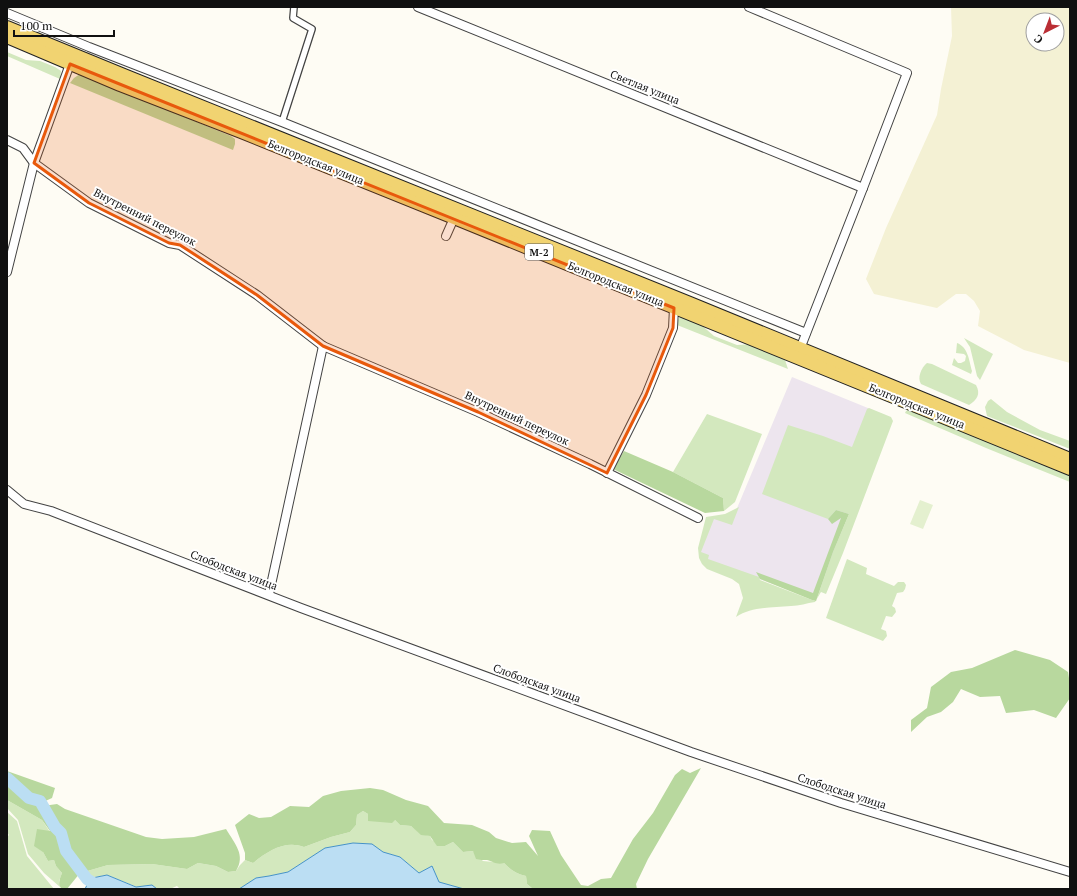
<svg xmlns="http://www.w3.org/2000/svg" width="1077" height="896" font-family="'PT Serif',serif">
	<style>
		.industrial { fill: #ede5ee }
		.farmland { fill: #f4f1d4; fill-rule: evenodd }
		.green { fill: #d3e8be }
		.forest { fill: #b8d89e }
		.pitch { fill: #e4f0cf }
		.water { fill: #bbdef3; stroke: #4592c7 }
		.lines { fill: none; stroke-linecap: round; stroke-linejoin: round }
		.river { stroke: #bbdef3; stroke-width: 12 }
		.pedestrian-casing { stroke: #434343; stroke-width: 8 }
		.minor-casing { stroke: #434343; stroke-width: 10 }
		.primary-casing { stroke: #212121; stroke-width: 14 }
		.pedestrian { stroke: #fff; stroke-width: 5.5 }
		.minor { stroke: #fff; stroke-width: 8 }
		.primary { stroke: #f1d371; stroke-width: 12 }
		.marked { fill: #e8590c; fill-opacity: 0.2; stroke: #e8590c; stroke-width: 3; stroke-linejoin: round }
		.labels { text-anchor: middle; stroke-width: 4; stroke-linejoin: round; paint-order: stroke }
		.shield { fill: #fff; stroke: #585858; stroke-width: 1 }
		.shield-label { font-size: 10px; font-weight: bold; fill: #101010 }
		.street-label { font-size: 11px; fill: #101010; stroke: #fff }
	</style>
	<rect width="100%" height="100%" fill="#fefcf4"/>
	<polygon class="industrial" points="792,377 885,415 816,600 703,558 700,549 711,517 735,513"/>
	<path class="farmland" d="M 951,7 L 1070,7 L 1070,363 L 1024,350 L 978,326 L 980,311 L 974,301 L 966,294 L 956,294 L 937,308 L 874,294 L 866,279 L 886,228 L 937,115 L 941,89 L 952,36 ZM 1033,20 L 1057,20 L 1057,44 L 1033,44 Z"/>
	<g class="green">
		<polygon points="7,52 26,60 40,61 55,67 61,71 60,79 7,56"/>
		<polygon points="680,317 699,323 714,336 737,345 754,344 784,357 788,369 677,325 678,320"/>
		<polygon points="964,338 993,354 980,380 977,376 970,347"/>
		<path d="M 957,343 C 968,347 969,360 972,371 L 971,374 L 952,365 L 954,358 L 958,363 L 961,363 L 965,361 L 966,356 L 964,354 L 956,353 Z"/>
		<path d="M 927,363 L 932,364 L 976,385 C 981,394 977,400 969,405 L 921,384 C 917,378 921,368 927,363 Z"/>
		<polygon points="991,399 1007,412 1040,430 1070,441 1070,449 987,416 985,407 988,401"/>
		<path d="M 869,408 L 891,417 L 893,421 L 843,553 L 826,594 L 821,592 L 815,602 C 807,603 799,606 791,606 C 772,608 752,606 736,617 L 743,598 L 739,584 L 732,579 L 707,569 L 702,564 L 699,558 L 698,548 L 706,517 L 725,514 L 739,507 L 732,525 L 714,519 L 701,552 L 709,555 L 708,559 L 759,577 L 760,580 L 812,600 L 816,601 L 833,552 L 849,514 L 836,510 L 828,519 L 762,494 L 788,425 L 823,436 L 852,447 L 867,409 Z"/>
		<polygon points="910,409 1070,473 1070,482 986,448 905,413 906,411"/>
		<polygon points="707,414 762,434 735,502 724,511 723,498 673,472"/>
		<polygon points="847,559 867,568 866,574 894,586 898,582 904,582 906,585 905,589 903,592 897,593 892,606 895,608 896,612 892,617 886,616 881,629 886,631 887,636 883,641 826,618"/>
		<polygon points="7,800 42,820 50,832 43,852 48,861 54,860 56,866 62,873 59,881 60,887 44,873 28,854 18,820 7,808"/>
		<path d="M 363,811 L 368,814 L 395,820 L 400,825 L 411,826 L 421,834 L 430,836 L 432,840 L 445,846 L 453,842 L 463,852 L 473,851 L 483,861 L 504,863 C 511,870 516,874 526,876 L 527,884 L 533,889 L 464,889 L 439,882 L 432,866 L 419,873 L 400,857 L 383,852 L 371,844 L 353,843 L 325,848 L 288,872 L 269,876 L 256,878 L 239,889 L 196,889 L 194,888 L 180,889 L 177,886 L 170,889 L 157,889 L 152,885 L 137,887 L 107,875 L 88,878 L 84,872 L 108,865 L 152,864 L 187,869 L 198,863 L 216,866 L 228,872 L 236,871 L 240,865 L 245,860 L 253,863 C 268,851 285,840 304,847 L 331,837 L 350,832 L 356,825 L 357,815 Z"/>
		<polygon points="7,812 17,821 27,856 54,889 7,889 7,837 9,835 7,832"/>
	</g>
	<g class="forest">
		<polygon points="80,74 231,136 235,139 235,144 233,150 70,83 74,78"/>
		<polygon points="624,451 673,472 723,498 724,511 705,513 613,469"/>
		<polygon points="836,510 849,514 833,552 816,601 812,600 760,579 756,572 813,593 841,518 832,524 828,519"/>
		<polygon points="1015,650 1050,660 1068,672 1070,684 1070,698 1056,718 1034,710 1006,713 1000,696 980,697 961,689 953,702 941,712 927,717 911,732 911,720 927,708 931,687 951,672 972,668"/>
		<path d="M 701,768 L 648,859 L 636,884 L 637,889 L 533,889 L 527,884 L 526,876 C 516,874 511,870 504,863 C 497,865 494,862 487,860 C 483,860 480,860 476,859 L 473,851 L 463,852 L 453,842 L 445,846 L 437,846 L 430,836 L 421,835 L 411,826 L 400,825 L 395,820 L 392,823 L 368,821 L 368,814 L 363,811 L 357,815 L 356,825 L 350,832 L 331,837 L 304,847 C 285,840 268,851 253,863 L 245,860 L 245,853 L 235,825 L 249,814 L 259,818 L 271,817 L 290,806 L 309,807 L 323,796 L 341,791 L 370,788 L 383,790 L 406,800 L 428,806 L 444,823 L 472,825 L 489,832 L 496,838 L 512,843 L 526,842 L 538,856 L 529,836 L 532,830 L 550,831 L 561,855 L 581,885 L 588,886 L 601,879 L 611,878 L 633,839 L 653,813 L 675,775 L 682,769 L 690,773 Z"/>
		<polygon points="7,771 55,788 52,798 41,803 7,776"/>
		<path d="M 7,781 L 28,800 L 36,801 L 40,804 L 52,826 L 60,836 L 64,852 L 80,873 L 67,889 L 62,889 C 57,885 60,878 62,873 L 56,866 L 54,860 L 48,861 L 43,852 L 34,846 L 37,829 L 50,831 L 42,820 L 7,800 Z"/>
		<path d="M 57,804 L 65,809 L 146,837 L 162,839 L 194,837 L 226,829 C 235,844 246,855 236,871 L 228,872 L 216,866 L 198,863 L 187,869 L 152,864 L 108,865 L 84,872 L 68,851 L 63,832 L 56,827 L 43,806 Z"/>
	</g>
	<polygon class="pitch" points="920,500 933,505 923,529 910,524"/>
	<g class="water">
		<polygon points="353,843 372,844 383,852 400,857 419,873 432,866 439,882 464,889 239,889 256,878 269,876 288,872 325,848"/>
		<polygon points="107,875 136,887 152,885 157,889 85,889 87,885 87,879"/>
	</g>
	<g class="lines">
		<polyline class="river" points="7,778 29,798 40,801 55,827 61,833 66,851 87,879 102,889"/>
		<g class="pedestrian-casing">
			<polyline id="pedestrian" points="282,122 312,29 293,18 294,7"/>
		</g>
		<g class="minor-casing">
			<g id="minor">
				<polyline points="418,7 863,188"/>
				<polyline points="749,7 907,73 863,188 800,349"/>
				<polyline points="7,13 89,47 282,122 806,333"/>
				<polyline points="7,140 23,148 34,163 89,203 169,243 180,245 257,295 323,346 478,412 590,464 698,518"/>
				<polyline points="446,236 454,218"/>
				<polyline points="7,272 34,163 70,64"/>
				<polyline points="607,473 646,395 673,328 674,308"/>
				<polyline points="7,490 24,504 51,511 301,608 691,752 841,803 1070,872"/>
				<polyline points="269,594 323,346"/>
			</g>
		</g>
		<g class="primary-casing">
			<g id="primary">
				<polyline points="7,27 124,75 690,303 1070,459"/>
				<polyline points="7,37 120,85 241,132 454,218 1070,469"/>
			</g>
		</g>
		<use href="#pedestrian" class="pedestrian"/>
		<use href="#minor" class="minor"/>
		<use href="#primary" class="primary"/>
	</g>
	<path class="marked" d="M 70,64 L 674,308 L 673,328 L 646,395 L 607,473 L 478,412 L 323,346 L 257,295 L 180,245 L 169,243 L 89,203 L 34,163 Z"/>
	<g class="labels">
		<rect class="shield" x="525" y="244" width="28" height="16" rx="3"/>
		<g class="shield-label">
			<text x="539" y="256">М-2</text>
		</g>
		<g class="street-label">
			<text transform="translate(645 87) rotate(22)" y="4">Светлая улица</text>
			<text transform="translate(316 162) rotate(22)" y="4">Белгородская улица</text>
			<text transform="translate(145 217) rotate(27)" y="4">Внутренний переулок</text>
			<text transform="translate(616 284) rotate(22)" y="4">Белгородская улица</text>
			<text transform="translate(917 406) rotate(22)" y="4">Белгородская улица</text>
			<text transform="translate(517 418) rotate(25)" y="4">Внутренний переулок</text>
			<text transform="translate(234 570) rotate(21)" y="4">Слободская улица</text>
			<text transform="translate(537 683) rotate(20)" y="4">Слободская улица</text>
			<text transform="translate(842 791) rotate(18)" y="4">Слободская улица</text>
		</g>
	</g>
	<rect width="1077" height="896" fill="none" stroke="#101010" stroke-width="16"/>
	<g transform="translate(1045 32) rotate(222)"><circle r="19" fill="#ffffff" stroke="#9f9f9f"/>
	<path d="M0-3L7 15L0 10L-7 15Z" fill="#ba2e34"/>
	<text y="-6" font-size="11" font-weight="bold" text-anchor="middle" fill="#101010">С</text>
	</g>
	<path d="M14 30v6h100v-6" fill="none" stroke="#101010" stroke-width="2"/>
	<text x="20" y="30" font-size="12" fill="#101010" stroke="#ffffff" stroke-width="3" paint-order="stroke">100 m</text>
</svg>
